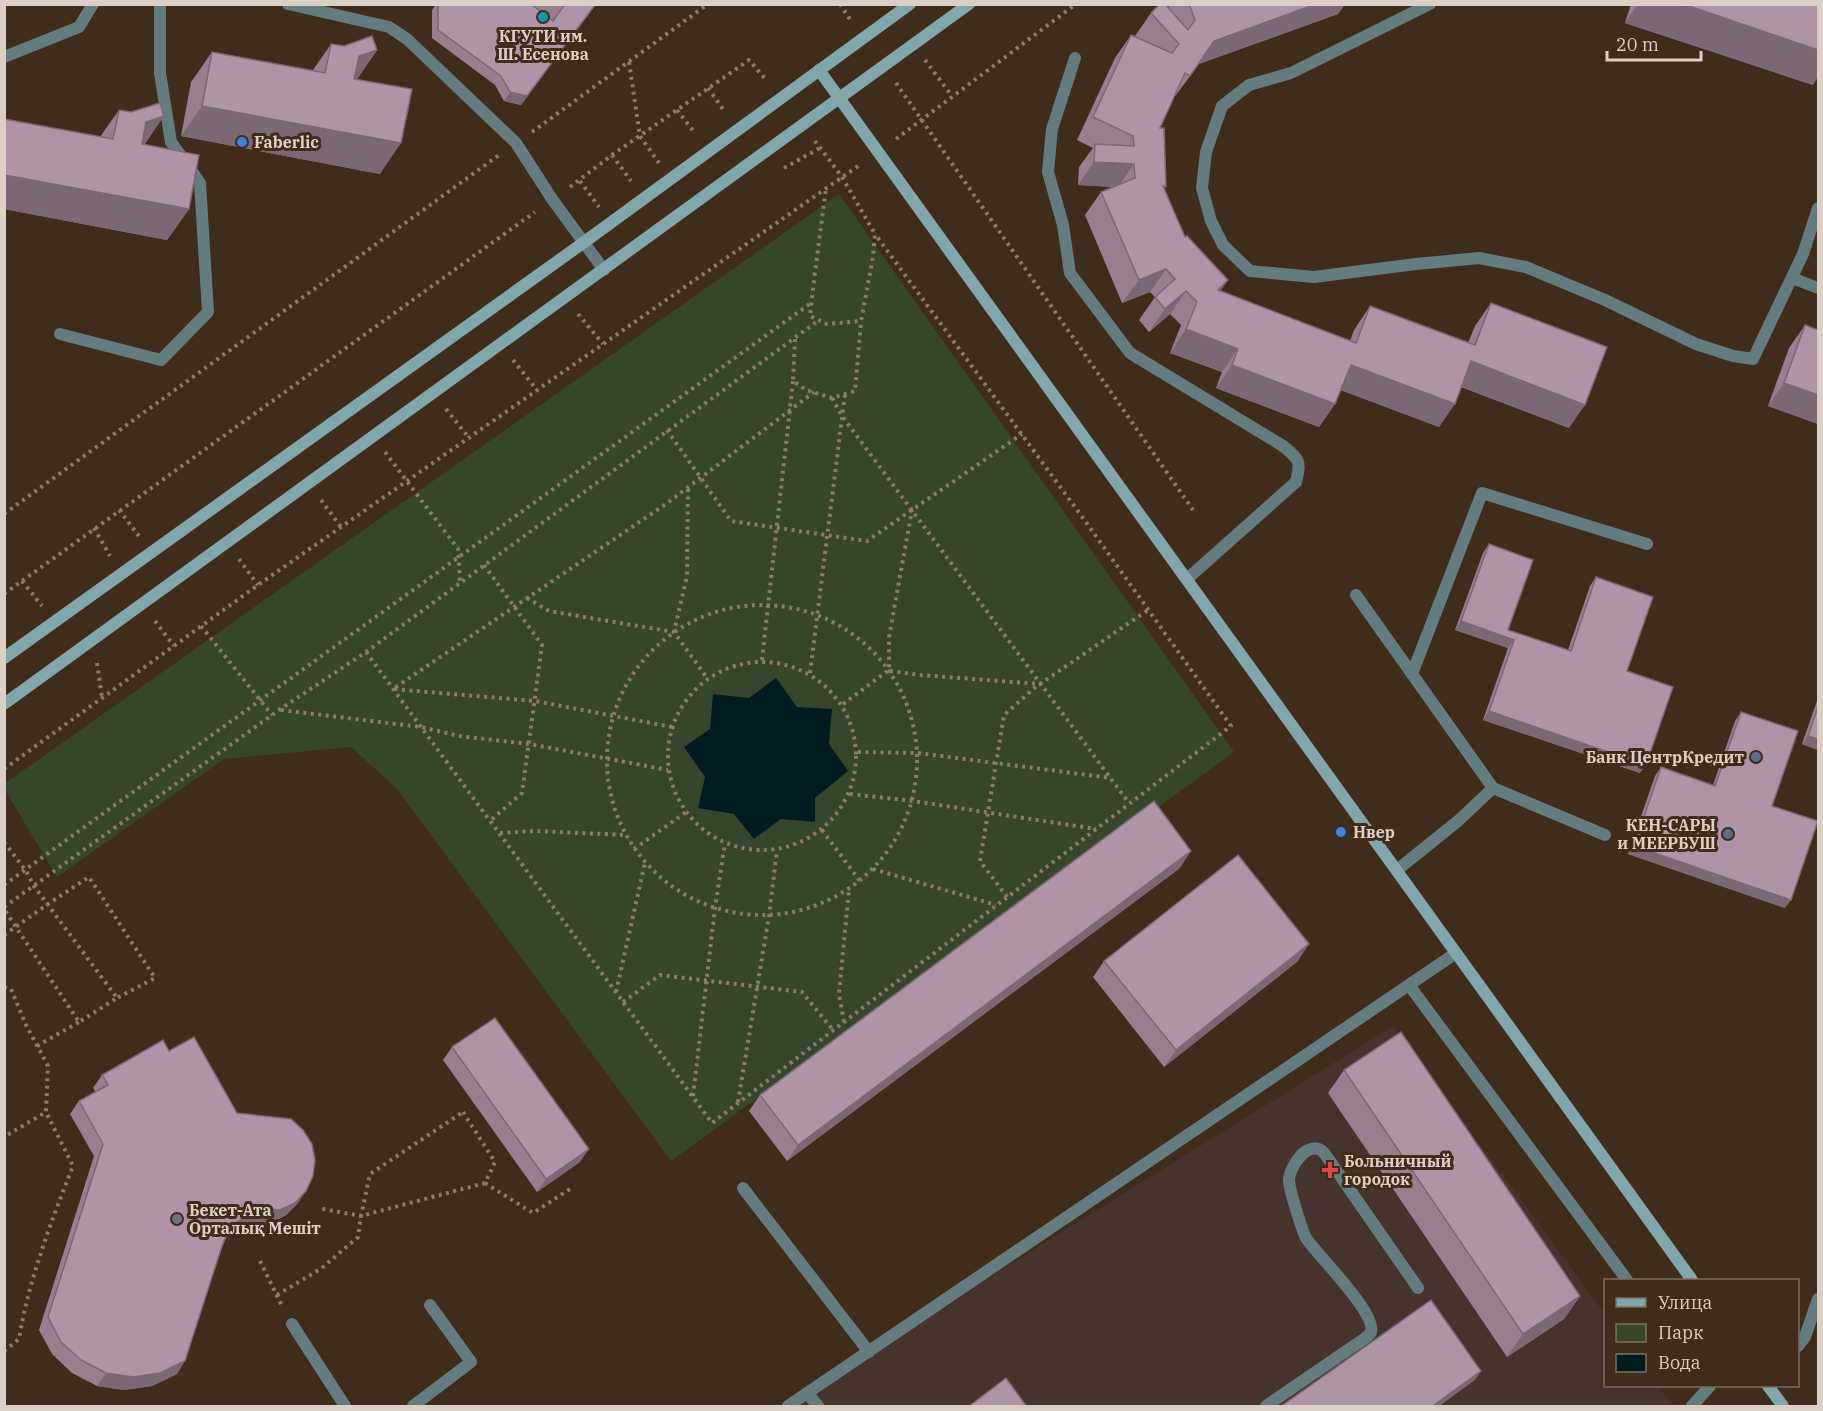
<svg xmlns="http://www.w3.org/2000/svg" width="1823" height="1411" font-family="'IBM Plex Serif',serif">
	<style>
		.medical { fill: #46332c }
		.green { fill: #35462d }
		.water { fill: #001c21 }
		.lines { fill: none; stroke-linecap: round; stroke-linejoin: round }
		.path { stroke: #8b7b6c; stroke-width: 4; stroke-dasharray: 3 4.5; stroke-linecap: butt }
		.lane { stroke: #647b7f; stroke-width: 12 }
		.secondary { stroke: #81a6ab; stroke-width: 12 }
		.wall { fill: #967f8f }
		.shaded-wall { fill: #7a6874 }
		.building { fill: #ae94a6; stroke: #7a6874; stroke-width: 1.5 }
		.culture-dot { fill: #0f9aa8; stroke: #3f2c1a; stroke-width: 2 }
		.shop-dot { fill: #3f7fe0; stroke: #3f2c1a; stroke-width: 2 }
		.service-dot { fill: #5c6f8a; stroke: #3f2c1a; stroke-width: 2 }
		.health-dot { fill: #e0444e; stroke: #3f2c1a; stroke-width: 2 }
		.worship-dot { fill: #6b7280; stroke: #3f2c1a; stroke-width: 2 }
		.labels { text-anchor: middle; stroke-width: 6; stroke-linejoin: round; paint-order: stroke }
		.poi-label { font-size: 16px; font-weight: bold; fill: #dccfc5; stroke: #3f2c1a; text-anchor: start }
	</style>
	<rect width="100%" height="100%" fill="#3f2c1a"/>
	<polygon class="medical" points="1393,1026 1605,1314 1606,1386 1658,1386 1674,1406 795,1406 869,1352"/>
	<polygon class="green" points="839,194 1234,752 671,1161 397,789 351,747 224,759 57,877 5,790 4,784"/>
	<polygon class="water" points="776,678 797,707 832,709 829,744 848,771 815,798 815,822 781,819 754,839 734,814 698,808 705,777 684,747 710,729 713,694 749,698"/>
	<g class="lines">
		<g class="path">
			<polyline points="840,4 851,21"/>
			<polyline points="925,60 952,96"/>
			<polyline points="629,62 640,136 659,163"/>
			<polyline points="896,83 1193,510"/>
			<polyline points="708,88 725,112"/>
			<polyline points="677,110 695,133"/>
			<polyline points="532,132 708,4"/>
			<polyline points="896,139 1076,4"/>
			<polyline points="815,141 842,177 875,234 873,257 861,321 827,324 810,316 814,280 826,188"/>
			<polyline points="612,155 631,181"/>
			<polyline points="784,168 820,148"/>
			<polyline points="580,181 599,207"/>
			<polyline points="570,187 612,155 749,60 767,81"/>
			<polyline points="578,314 603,344"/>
			<polyline points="795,339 793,381 806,390 832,398 855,391 861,322"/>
			<polyline points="513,360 537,390"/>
			<polyline points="832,398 842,416 1129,803"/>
			<polyline points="446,409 469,438"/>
			<polyline points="667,430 731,521 867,541 1022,434"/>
			<polyline points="385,452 458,549 460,582"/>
			<polyline points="688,489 687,576 674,632 707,678"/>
			<polyline points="321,500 341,527"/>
			<polyline points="119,510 139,536"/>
			<polyline points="4,514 499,155"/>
			<polyline points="94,528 110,556"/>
			<polyline points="239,559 258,585"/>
			<polyline points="484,565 542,645 522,793 490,821"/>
			<polyline points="22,581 42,606"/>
			<polyline points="4,594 535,212"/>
			<polyline points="527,598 549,611 674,632"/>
			<circle cx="762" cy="760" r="155"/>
			<polyline points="155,621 174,646"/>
			<polyline points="201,626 272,715"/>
			<polyline points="366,652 712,1123 1231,726 1083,518 875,234"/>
			<polyline points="762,660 793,381"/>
			<circle cx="762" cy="756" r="94"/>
			<polyline points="97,663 102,698"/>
			<polyline points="890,671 920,675 1040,684 1148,610"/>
			<polyline points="810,673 845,394"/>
			<polyline points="843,704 889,670 889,637 912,510"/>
			<polyline points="281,710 421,727 459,736 529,744 668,770"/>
			<polyline points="672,727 535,701 393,689 666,504 814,392"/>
			<polyline points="858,752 918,753 1111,778"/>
			<polyline points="4,769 258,585 861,164"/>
			<polyline points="850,794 913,801 1096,829"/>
			<polyline points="822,830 860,881"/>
			<polyline points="500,833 536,831 625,835"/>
			<polyline points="4,842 26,871 34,886 117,998 79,1022 4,909"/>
			<polyline points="634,849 686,812"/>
			<polyline points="873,869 996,905"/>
			<polyline points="4,885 811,303"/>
			<polyline points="1007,897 980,861 1004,715 1039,684"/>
			<polyline points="4,907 279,710 366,652 819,320"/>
			<polyline points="4,935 48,904 89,877 155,978 117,998"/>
			<polyline points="4,987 11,989 26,1025 48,1066 46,1112 4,1137"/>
			<polyline points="616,992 645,863"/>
			<polyline points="623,1002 660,975 802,992 833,1030"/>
			<polyline points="844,1022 839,994 849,889"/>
			<polyline points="37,1046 79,1022"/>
			<polyline points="693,1096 715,908 725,843"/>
			<polyline points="738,1102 769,916 777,850"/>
			<polygon points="463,1112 495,1162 485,1183 361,1216 370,1174"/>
			<polyline points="485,1183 533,1213 570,1189"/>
			<polyline points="260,1261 282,1306"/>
			<polyline points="277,1295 322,1268 358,1237 361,1216 318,1208"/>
			<path d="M 4,1351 L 19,1339 C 29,1279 51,1222 73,1166 L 46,1112"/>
		</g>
		<g class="lane">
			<polyline points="288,4 389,27 407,39 516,143 552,199 604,270"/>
			<polyline points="1430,4 1291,73 1249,85 1222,106 1206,152 1202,188 1211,221 1223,245 1250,271 1314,277 1416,264 1479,258 1526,267 1605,300 1696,344 1733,356 1753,359 1803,254 1818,208"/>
			<polyline points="4,57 79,27 93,4"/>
			<path d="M 1075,58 L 1052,129 L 1048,172 L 1063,225 L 1070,273 L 1130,353 L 1283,446 C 1300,460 1301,461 1296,482 L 1187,579"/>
			<polyline points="1792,278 1818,288"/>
			<polyline points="60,334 161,360 208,312 200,183 171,142 160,73 160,4"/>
			<polyline points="1356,595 1493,788"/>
			<polyline points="1412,674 1482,493 1647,544"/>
			<polyline points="1397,870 1458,821 1493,788 1605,835"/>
			<polyline points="1409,985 1627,1280"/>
			<polyline points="743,1188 869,1352"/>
			<polyline points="292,1324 345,1406"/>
			<polyline points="1798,1346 1805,1337 1818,1299"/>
			<polyline points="807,1393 818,1406"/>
			<polyline points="413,1406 471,1362 430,1305"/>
			<polyline points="788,1406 1456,953"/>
			<path d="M 1266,1406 L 1361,1341 C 1364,1339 1369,1336 1371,1332 C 1377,1313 1317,1255 1306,1238 C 1302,1230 1289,1189 1289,1180 C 1289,1171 1298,1157 1305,1152 C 1312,1147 1320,1147 1325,1154 L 1418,1288"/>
			<polyline points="1692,1406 1710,1386"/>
		</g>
		<g class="secondary">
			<polyline points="819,70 1692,1280"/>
			<polyline points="4,658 583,243 910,4"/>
			<polyline points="4,704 969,4"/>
			<polyline points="1768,1386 1783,1406"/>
		</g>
	</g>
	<g class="wall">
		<polygon points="436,4 594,4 521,105 504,101 495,85 432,38 432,10"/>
		<polygon points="1170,4 1345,4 1338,14 1199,64 1173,99 1160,128 1166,186 1164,189 1185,237 1228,280 1220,291 1350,341 1354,330 1370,306 1468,343 1475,326 1491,303 1569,428 1461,387 1439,427 1341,390 1335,404 1319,427 1216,388 1222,372 1170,353 1181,325 1170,314 1149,332 1139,320 1155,297 1150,292 1122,303 1085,215 1101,192 1113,187 1078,185 1079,167 1093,148 1077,140 1115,58 1131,35 1135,36 1151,13 1168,8"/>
		<polygon points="1631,4 1818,4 1813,85 1625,23"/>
		<polygon points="331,44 344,46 377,50 357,79 380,174 181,136 191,82 212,52 313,70"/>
		<polygon points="119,110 189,209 167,240 4,209 4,119 100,137"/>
		<polygon points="1805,325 1818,424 1768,406 1789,348"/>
		<polygon points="1489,544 1508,630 1568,650 1590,586 1596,577 1627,671 1640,773 1483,720 1508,648 1455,630 1483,553"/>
		<polygon points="1818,698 1818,750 1802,744"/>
		<polygon points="1741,712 1772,806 1785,908 1628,854 1655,776 1661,767 1713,785 1735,721"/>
		<polygon points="1180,868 787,1161 749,1111 760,1095"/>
		<polygon points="1104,961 1298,961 1164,1067 1093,977"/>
		<polygon points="452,1047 580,1162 537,1192 443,1060"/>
		<polygon points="169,1051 237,1113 306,1191 297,1204 286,1215 271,1223 256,1222 242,1226 229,1234 226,1237 177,1374 152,1386 124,1390 97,1386 72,1373 52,1354 39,1330 94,1156 70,1114 79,1101 96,1092 93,1088 102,1075"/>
		<polygon points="1344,1070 1580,1296 1564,1319 1507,1357 1328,1093"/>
	</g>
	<g class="shaded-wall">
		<polygon points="1316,4 1345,4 1338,14 1198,64 1214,41"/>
		<polygon points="1638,4 1683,4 1818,50 1818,77 1813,85 1625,23"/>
		<polygon points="589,14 521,105 504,101 510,92"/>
		<polygon points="377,50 356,81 338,86 359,56"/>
		<polygon points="202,106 401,143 380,174 181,136"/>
		<polygon points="164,116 143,147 125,153 146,122"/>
		<polygon points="1094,162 1134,164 1118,187 1078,185"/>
		<polygon points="4,175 189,209 167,240 4,209"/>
		<polygon points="1166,269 1150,292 1122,303 1139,280"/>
		<polygon points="1228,280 1212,303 1218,290"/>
		<polygon points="1186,291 1170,314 1149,332 1165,309"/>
		<polygon points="1186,329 1238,349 1222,372 1170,353"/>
		<polygon points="1471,361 1585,405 1569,428 1455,384"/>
		<polygon points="1232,365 1335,404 1319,427 1216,388"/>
		<polygon points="1351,365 1455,404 1439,427 1335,388"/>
		<polygon points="1784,383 1818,395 1818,424 1768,406"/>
		<polygon points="1461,621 1514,640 1508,648 1455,630"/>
		<polygon points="1489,711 1646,765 1640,773 1483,720"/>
		<polygon points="1808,736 1818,739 1818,750 1802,744"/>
		<polygon points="1634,846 1791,900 1785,908 1628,854"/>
		<polygon points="1191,851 1180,868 787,1161 798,1145"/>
		<polygon points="1309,944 1298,961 1164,1067 1176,1050"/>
		<polygon points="589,1149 580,1162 537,1192 546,1179"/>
		<polygon points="306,1191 297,1204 286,1215 271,1223 256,1222 242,1226 229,1234 219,1245 228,1232 238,1221 251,1213"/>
		<polygon points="1580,1296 1564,1319 1507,1357 1523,1334"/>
		<polygon points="185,1361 177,1374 152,1386 124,1390 97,1386 106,1373"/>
		<polygon points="1481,1371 1475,1380 1438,1407 1431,1407"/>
	</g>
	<g class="building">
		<polygon points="438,4 531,4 553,21 565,4 595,5 527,96 510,92 501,76 438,30"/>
		<polygon points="1160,4 1165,4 1188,30 1195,20 1189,4 1316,4 1214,41 1190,76 1185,73 1160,128 1164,128 1166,186 1163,186 1185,237 1187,236 1228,280 1218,290 1356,343 1370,306 1475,345 1491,303 1607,347 1585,405 1471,361 1455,404 1351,365 1335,404 1232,365 1238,349 1186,329 1197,302 1186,291 1165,309 1155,297 1175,279 1166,269 1139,280 1101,192 1135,178 1134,164 1094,162 1095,144 1134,146 1133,136 1093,117 1131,35 1172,53 1179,44 1151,13"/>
		<polygon points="1683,4 1818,4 1818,50"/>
		<polygon points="372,36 377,50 359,56 354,79 412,89 401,143 202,106 212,52 325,73 331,44 344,46"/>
		<polygon points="160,103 164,116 146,122 142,144 199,155 189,209 4,175 4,119 113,139 119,110 131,112"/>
		<polygon points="1805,325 1818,330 1818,395 1784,383"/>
		<polygon points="1489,544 1533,560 1508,630 1571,651 1596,577 1653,597 1627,671 1673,687 1646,765 1489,711 1514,640 1461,621"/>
		<polygon points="1818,707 1818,739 1808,736"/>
		<polygon points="1741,712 1798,731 1772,806 1818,821 1791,900 1634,846 1661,767 1715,786"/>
		<polygon points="1154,801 1191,851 798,1145 760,1095"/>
		<polygon points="1238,855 1309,944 1176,1050 1104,961"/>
		<polygon points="495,1018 589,1149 546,1179 452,1047"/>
		<polygon points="1401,1032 1580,1296 1523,1334 1344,1070"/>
		<polygon points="194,1037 237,1113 291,1119 303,1130 312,1144 315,1160 313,1176 306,1191 295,1203 280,1210 265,1209 251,1213 238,1221 228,1232 222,1246 185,1361 160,1373 133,1377 106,1373 81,1360 61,1342 48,1317 103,1144 79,1101 108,1085 102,1075 163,1040 169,1051"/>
		<polygon points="1431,1300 1481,1371 1431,1407 1280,1407"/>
		<polygon points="1006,1378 1027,1407 968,1407"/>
	</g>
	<circle class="culture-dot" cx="543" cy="17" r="6"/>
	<g class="shop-dot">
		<circle cx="242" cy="142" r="6"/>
		<circle cx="1341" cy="832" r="6"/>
	</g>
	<g class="service-dot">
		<circle cx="1756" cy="757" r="6"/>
		<circle cx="1728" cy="834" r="6"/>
	</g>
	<path class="health-dot" d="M1327 1161h6v6h6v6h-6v6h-6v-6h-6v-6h6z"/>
	<circle class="worship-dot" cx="177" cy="1219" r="6"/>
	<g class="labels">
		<g class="poi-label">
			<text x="543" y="42" text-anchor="middle">КГУТИ им.<tspan x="543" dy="18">Ш. Есенова</tspan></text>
			<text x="254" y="148">Faberlic</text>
			<text x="1744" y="763" text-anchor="end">Банк ЦентрКредит</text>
			<text x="1716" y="831" text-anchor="end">КЕН-САРЫ<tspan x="1716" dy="18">и МЕЕРБУШ</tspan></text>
			<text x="1353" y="838">Нвер</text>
			<text x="1344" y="1167">Больничный<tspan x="1344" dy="18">городок</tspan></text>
			<text x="189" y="1216">Бекет-Ата<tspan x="189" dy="18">Орталық Мешіт</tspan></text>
		</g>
	</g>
	<rect width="1823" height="1411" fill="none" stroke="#dccfc5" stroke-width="12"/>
	<rect x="1604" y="1279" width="195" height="108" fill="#3f2c1a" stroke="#7e6d5e" stroke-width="1.5"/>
	<rect x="1616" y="1298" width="30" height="9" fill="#81a6ab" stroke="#7e6d5e" stroke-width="1.5"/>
	<text x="1658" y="1309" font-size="18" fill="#dccfc5">Улица</text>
	<rect x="1616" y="1324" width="30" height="18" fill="#35462d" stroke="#7e6d5e" stroke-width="1.5"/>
	<text x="1658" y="1339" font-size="18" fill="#dccfc5">Парк</text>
	<rect x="1616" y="1354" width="30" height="18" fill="#001c21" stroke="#7e6d5e" stroke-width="1.5"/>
	<text x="1658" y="1369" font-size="18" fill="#dccfc5">Вода</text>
	<path d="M1607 51v9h94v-9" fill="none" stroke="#dccfc5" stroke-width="3"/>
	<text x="1616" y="51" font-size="18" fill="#dccfc5" stroke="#3f2c1a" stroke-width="4.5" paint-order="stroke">20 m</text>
</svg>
